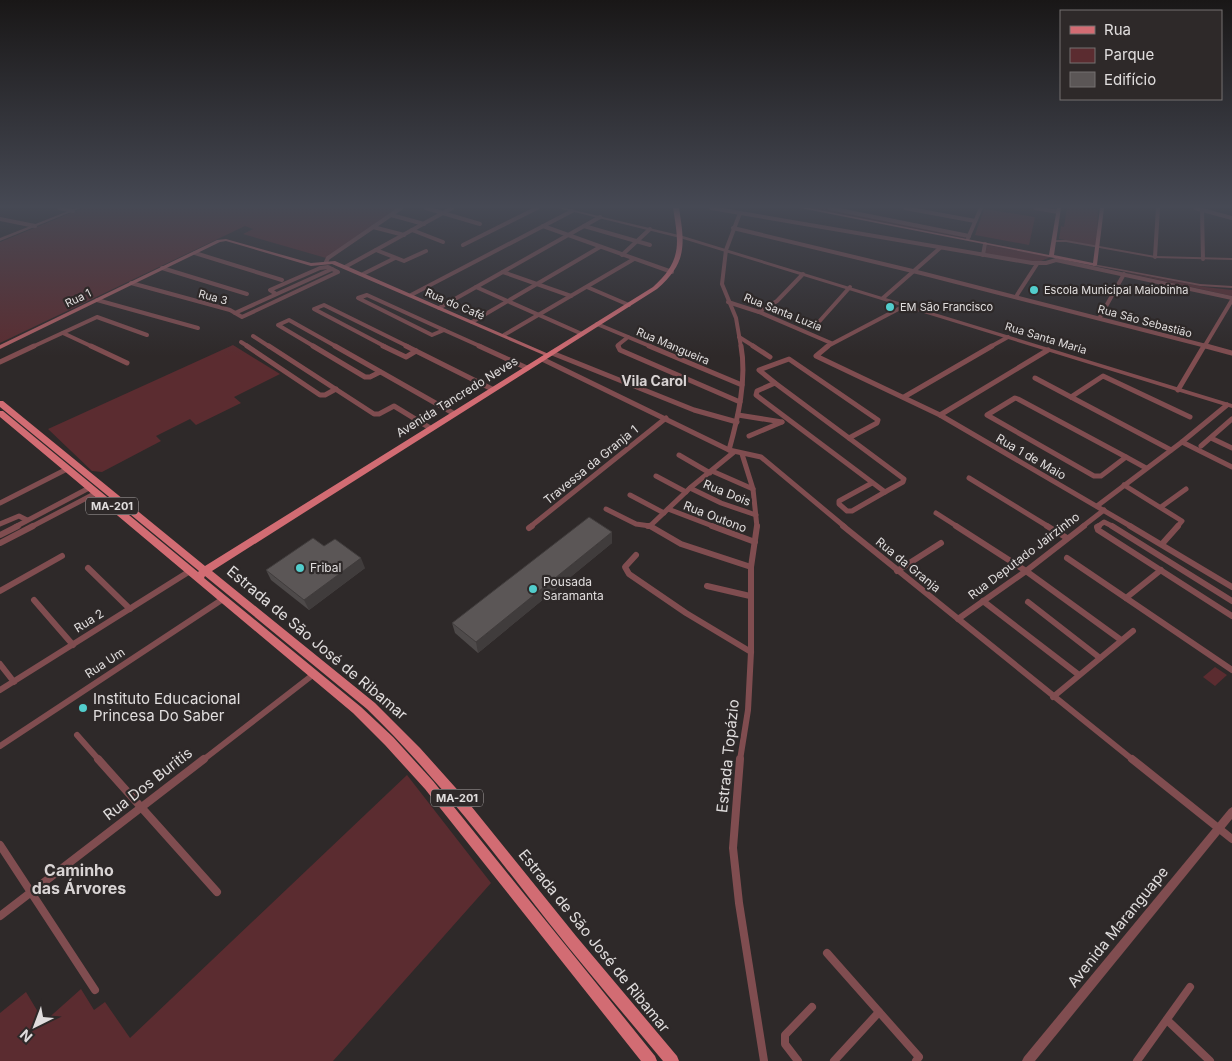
<svg xmlns="http://www.w3.org/2000/svg" width="1232" height="1061" font-family="Inter,sans-serif">
	<style>
		.green { fill: #5b2c30 }
		.lines { fill: none; stroke-linecap: round; stroke-linejoin: round }
		.minor-far3 { stroke: #804d50; stroke-width: 4 }
		.minor-far2 { stroke: #804d50; stroke-width: 5 }
		.minor-far1 { stroke: #804d50; stroke-width: 6 }
		.minor { stroke: #804d50; stroke-width: 8 }
		.tertiary { fill: #804d50; fill-rule: evenodd }
		.secondary { fill: #ae5f64; fill-rule: evenodd }
		.primary { fill: #d26c73; fill-rule: evenodd }
		.wall { fill: #4e4a4a }
		.shaded-wall { fill: #403c3c }
		.building { fill: #5b5656; stroke: #403c3c }
		.poi-dot { fill: #52cdcc; stroke: #2e2929; stroke-width: 2 }
		.labels { text-anchor: middle; stroke-width: 4.5; stroke-linejoin: round; paint-order: stroke }
		.far-poi-label { font-size: 11px; fill: #e0dddd; stroke: #2e2929; text-anchor: start }
		.far-street-label { font-size: 11px; fill: #e0dddd; stroke: #2e2929 }
		.shield { fill: #2e2929; stroke: #aba7a7; stroke-width: 1 }
		.shield-label { font-size: 11px; font-weight: bold; fill: #e0dddd }
		.street-label { font-size: 12px; fill: #e0dddd; stroke: #2e2929 }
		.poi-label { font-size: 12px; fill: #e0dddd; stroke: #2e2929; text-anchor: start }
		.neighbourhood-label { font-size: 14px; font-weight: bold; fill: #d9d4d4; stroke: #2e2929 }
		.near-street-label { font-size: 15px; fill: #e0dddd; stroke: #2e2929 }
		.near-poi-label { font-size: 15px; fill: #e0dddd; stroke: #2e2929; text-anchor: start }
		.near-neighbourhood-label { font-size: 16px; font-weight: bold; fill: #d9d4d4; stroke: #2e2929 }
	</style>
	<rect width="100%" height="100%" fill="#2e2929"/>
	<g class="green">
		<polygon points="83,208 400,208 326,258 243,234 253,229 245,226 0,343 0,242"/>
		<polygon points="807,208 824,208 966,236 965,238"/>
		<polygon points="1067,208 1098,209 1097,246 1059,239 1061,226 1064,227"/>
		<polygon points="984,209 1035,217 1029,245 975,235"/>
		<polygon points="987,245 1051,257 1036,263 985,254"/>
		<polygon points="1119,271 1205,287 1232,290 1232,296"/>
		<polygon points="233,345 280,374 234,397 241,403 196,425 190,419 156,436 161,441 102,472 92,471 48,429"/>
		<polygon points="1215,667 1227,675 1215,686 1203,677"/>
		<polygon points="407,775 491,883 333,1061 0,1061 0,1013 26,992 44,1022 81,989 94,1010 105,1002 130,1038"/>
	</g>
	<g class="lines">
		<g class="minor-far3">
			<polyline points="59,208 73,211"/>
			<polyline points="426,208 480,224"/>
			<polyline points="711,208 1032,263 1046,263 1056,260 1232,298"/>
			<polyline points="829,208 969,236"/>
			<polyline points="905,208 975,221"/>
			<polyline points="1035,208 1058,212"/>
			<polyline points="1195,208 1232,218"/>
			<polyline points="1202,210 1203,259"/>
			<polyline points="740,213 726,250 722,284 736,318 741,347"/>
			<polyline points="391,215 424,224"/>
			<polyline points="0,219 35,226"/>
			<polyline points="543,226 672,272"/>
			<polyline points="584,226 650,245"/>
			<polyline points="373,227 404,235"/>
			<polyline points="733,228 921,273 1210,347"/>
			<polyline points="412,230 443,242"/>
			<polyline points="968,238 981,208"/>
			<polyline points="463,245 537,208"/>
			<polyline points="376,250 404,261 426,251"/>
			<polyline points="195,253 282,280"/>
			<polyline points="622,255 650,229"/>
			<polyline points="983,255 985,244"/>
			<polyline points="1155,257 1158,208"/>
			<polyline points="326,262 328,258 401,208"/>
			<polyline points="345,267 452,208"/>
			<polyline points="162,268 247,294"/>
			<polyline points="503,272 571,296"/>
			<polyline points="363,274 395,258"/>
			<polyline points="131,283 230,310 242,317 338,272 328,267 320,268 270,290 276,294"/>
			<polyline points="476,287 582,334"/>
			<polyline points="587,287 629,305"/>
			<polygon points="367,295 444,330 432,335 358,298"/>
			<polyline points="411,295 572,211"/>
			<polyline points="1017,295 1037,264"/>
			<polyline points="883,298 940,248"/>
			<polyline points="97,300 198,328"/>
			<polyline points="728,302 759,312 831,343"/>
			<polyline points="439,308 600,217"/>
			<polyline points="759,312 777,301 803,274"/>
			<polyline points="235,313 332,269"/>
			<polyline points="1100,317 1124,274"/>
			<polyline points="472,322 600,247"/>
			<polyline points="597,324 652,347"/>
			<polyline points="817,324 850,287"/>
			<polyline points="444,330 482,347"/>
			<polyline points="63,333 93,347"/>
			<polyline points="504,335 634,259"/>
			<polyline points="253,336 270,347"/>
			<polyline points="739,337 755,347"/>
			<polyline points="241,342 249,347"/>
			<polyline points="32,347 97,317 147,335"/>
			<polyline points="315,347 278,325 289,320 337,347"/>
			<polyline points="386,347 314,309 324,305 409,347"/>
			<polyline points="619,347 618,345 628,337"/>
			<polyline points="826,347 906,305"/>
			<polyline points="990,347 1008,337"/>
			<polyline points="1204,347 1232,300"/>
		</g>
		<g class="minor-far2">
			<polyline points="91,346 127,363"/>
			<polyline points="247,346 320,395 325,395 336,389"/>
			<polyline points="269,346 374,414 379,414 394,406 430,428"/>
			<polyline points="313,346 365,377 370,377 380,372"/>
			<polyline points="335,346 453,413"/>
			<polyline points="383,346 406,357 416,351"/>
			<polyline points="406,346 492,389"/>
			<polyline points="479,346 527,368"/>
			<polyline points="618,346 620,350 740,402"/>
			<polyline points="649,346 742,385"/>
			<polyline points="753,346 770,357"/>
			<polyline points="828,346 816,356 940,415 1132,527"/>
			<polyline points="1206,346 1232,353"/>
			<polyline points="552,353 694,410 737,422"/>
			<polyline points="542,359 729,450 761,457 845,527"/>
			<polyline points="0,362 34,346"/>
			<polyline points="1035,378 1171,450"/>
			<polygon points="775,383 904,479 903,482 885,492 756,395 757,391"/>
			<polyline points="775,383 759,370 789,359 878,420 877,423 849,438"/>
			<polyline points="1178,390 1204,346"/>
			<polyline points="904,397 992,346"/>
			<polyline points="1071,397 1103,376 1190,417"/>
			<polygon points="1015,398 1018,399 1126,457 1101,476 1094,476 987,415"/>
			<polyline points="738,415 782,422"/>
			<polyline points="940,415 1048,350"/>
			<polyline points="749,436 782,422"/>
			<polyline points="1211,438 1232,448"/>
			<polyline points="1182,442 1232,467"/>
			<polyline points="1201,446 1232,419"/>
			<path d="M 729,450 C 738,418 747,379 741,346"/>
			<polyline points="742,454 753,489 757,527"/>
			<polyline points="679,455 710,473"/>
			<polyline points="1126,457 1146,468"/>
			<polyline points="712,471 753,489"/>
			<polyline points="656,476 686,492"/>
			<polyline points="969,478 1049,527"/>
			<polyline points="872,483 839,501 839,504 847,511 852,511 885,492"/>
			<polyline points="1124,485 1182,521 1177,527"/>
			<polyline points="690,488 721,503 756,515"/>
			<polyline points="630,495 664,513"/>
			<polyline points="0,503 67,469"/>
			<polyline points="1097,506 1182,442 1227,405"/>
			<polyline points="1161,507 1186,489"/>
			<polyline points="606,509 636,524 650,526 690,488 734,452"/>
			<polyline points="668,509 715,527"/>
			<polyline points="936,513 958,527"/>
			<polyline points="0,524 19,516 27,520"/>
			<polyline points="650,526 652,527"/>
			<polyline points="15,527 89,488"/>
			<polyline points="31,527 96,493"/>
			<polyline points="530,527 666,418"/>
			<polyline points="1082,527 1104,510"/>
			<polyline points="1097,527 1104,522 1114,527"/>
		</g>
		<g class="minor-far1">
			<polyline points="648,526 650,526"/>
			<polyline points="650,526 681,544 751,567"/>
			<polyline points="712,526 755,542"/>
			<polyline points="843,526 1133,760"/>
			<polyline points="956,526 1026,571 1121,640"/>
			<polyline points="1047,526 1067,538"/>
			<polyline points="1099,526 1097,527 1098,530 1232,616"/>
			<polyline points="1112,526 1232,601"/>
			<polyline points="1130,526 1232,587"/>
			<polyline points="529,528 532,526"/>
			<polyline points="0,535 18,526"/>
			<polyline points="0,543 33,526"/>
			<polyline points="1162,544 1178,526"/>
			<polyline points="636,555 625,567 629,574 686,613 751,652"/>
			<polyline points="1067,558 1232,670"/>
			<polyline points="88,568 130,609"/>
			<polyline points="897,571 941,543"/>
			<polyline points="707,586 750,596"/>
			<polyline points="0,591 62,556"/>
			<polyline points="1126,598 1161,570"/>
			<polyline points="34,600 73,645"/>
			<polyline points="983,601 1079,675"/>
			<polyline points="1028,602 1100,658"/>
			<polyline points="958,619 1026,571 1084,526"/>
			<polyline points="0,664 14,682"/>
			<polyline points="0,690 190,571"/>
			<polyline points="1053,697 1133,631"/>
			<polyline points="77,735 99,760"/>
			<polyline points="0,746 223,599"/>
			<polyline points="203,760 314,674"/>
			<polyline points="740,760 748,710 751,652 751,567 757,526"/>
		</g>
		<g class="minor">
			<polyline points="98,759 217,892"/>
			<polyline points="740,759 733,848 739,903 764,1061"/>
			<polyline points="1132,759 1232,839"/>
			<polyline points="0,845 95,990"/>
			<polyline points="0,916 204,759"/>
			<polyline points="827,953 919,1057 916,1061"/>
			<polyline points="1167,1020 1210,1061"/>
			<polyline points="798,1061 785,1044 785,1035 812,1007"/>
			<polyline points="834,1061 879,1012"/>
			<polyline points="1137,1061 1190,987"/>
		</g>
		<g class="tertiary">
			<polygon points="76,208 81,208 0,241 0,238"/>
			<polygon points="558,208 565,208 683,236 1232,404 1232,408 680,238"/>
			<polygon points="1052,240 1066,240 1155,256 1232,258 1232,260 1155,258 1066,242 1052,242"/>
			<polygon points="1093,264 1200,284 1232,286 1232,288 1200,286 1095,266 1093,266"/>
			<polygon points="1232,807 1232,819 1035,1061 1022,1061 1024,1057 1229,809"/>
		</g>
		<g class="secondary">
			<polygon points="800,208 809,208 1049,255 1057,208 1061,208 1054,255 1093,263 1100,208 1104,208 1097,265 1095,266"/>
			<polygon points="226,239 311,263 335,261 551,355 548,357 546,356 332,264 311,266 226,241 220,242 0,349 0,345 217,240"/>
		</g>
		<path class="primary" d="M 673,208 L 679,208 C 685,245 687,263 657,289 L 212,571 L 375,703 L 420,748 L 463,796 L 576,936 L 677,1056 L 679,1061 L 663,1061 C 625,1015 586,970 549,923 C 491,849 435,775 367,709 L 205,576 L 204,578 L 361,707 L 393,737 L 433,781 L 655,1056 L 657,1061 L 641,1061 L 425,789 L 385,745 L 353,713 L 0,417 L 0,411 L 3,411 L 198,572 L 199,571 L 0,407 L 0,401 L 3,401 L 205,566 L 653,287 C 682,261 679,244 673,208 Z"/>
	</g>
	<g class="wall">
		<polygon points="612,532 612,543 478,653 455,633 452,623"/>
		<polygon points="365,568 309,610 271,580 266,570"/>
	</g>
	<g class="shaded-wall">
		<polygon points="612,532 612,543 478,653 476,642"/>
		<polygon points="361,558 365,568 309,610 304,600"/>
	</g>
	<g class="building">
		<polygon points="589,517 612,532 476,642 452,623"/>
		<polygon points="313,538 324,546 335,539 361,558 304,600 266,570"/>
	</g>
	<linearGradient id="sky" x2="0" y2="1"><stop stop-color="#191717"/><stop offset="0.58" stop-color="#464954"/><stop offset="1" stop-color="#464954" stop-opacity="0"/></linearGradient>
	<rect width="1232" height="356" fill="url(#sky)"/>
	<g class="poi-dot">
		<circle cx="1034" cy="290" r="5"/>
		<circle cx="890" cy="307" r="5"/>
		<circle cx="300" cy="568" r="5"/>
		<circle cx="533" cy="589" r="5"/>
		<circle cx="83" cy="708" r="5"/>
	</g>
	<g class="labels">
		<g class="far-poi-label">
			<text x="1044" y="294">Escola Municipal Maiobinha</text>
			<text x="900" y="311">EM São Francisco</text>
		</g>
		<g class="far-street-label">
			<text transform="translate(213 297) rotate(15)" y="4">Rua 3</text>
			<text transform="translate(78 298) rotate(-26)" y="4">Rua 1</text>
			<text transform="translate(455 304) rotate(23)" y="4">Rua do Café</text>
			<text transform="translate(783 312) rotate(22)" y="4">Rua Santa Luzia</text>
			<text transform="translate(1145 321) rotate(15)" y="4">Rua São Sebastião</text>
			<text transform="translate(1046 338) rotate(17)" y="4">Rua Santa Maria</text>
			<text transform="translate(673 346) rotate(23)" y="4">Rua Mangueira</text>
		</g>
		<g class="shield">
			<rect x="86" y="497.5" width="52" height="17" rx="4"/>
			<rect x="431" y="789.5" width="52" height="17" rx="4"/>
		</g>
		<g class="shield-label">
			<text x="112" y="510">MA-201</text>
			<text x="457" y="802">MA-201</text>
		</g>
		<g class="street-label">
			<text transform="translate(457 397) rotate(-32)" y="4">Avenida Tancredo Neves</text>
			<text transform="translate(1031 457) rotate(30)" y="4">Rua 1 de Maio</text>
			<text transform="translate(591 465) rotate(-39)" y="4">Travessa da Granja 1</text>
			<text transform="translate(727 493) rotate(22)" y="4">Rua Dois</text>
			<text transform="translate(715 517) rotate(21)" y="4">Rua Outono</text>
			<text transform="translate(1024 556) rotate(-37)" y="4">Rua Deputado Jairzinho</text>
			<text transform="translate(908 565) rotate(39)" y="4">Rua da Granja</text>
			<text transform="translate(89 621) rotate(-32)" y="4">Rua 2</text>
			<text transform="translate(105 663) rotate(-33)" y="4">Rua Um</text>
		</g>
		<g class="poi-label">
			<text x="310" y="572">Fribal</text>
			<text x="543" y="586">Pousada<tspan x="543" dy="14">Saramanta</tspan></text>
		</g>
		<g class="neighbourhood-label">
			<text x="654" y="386">Vila Carol</text>
		</g>
		<g class="near-street-label">
			<text transform="translate(317 643) rotate(40)" y="5">Estrada de São José de Ribamar</text>
			<text transform="translate(728 756) rotate(-84)" y="5">Estrada Topázio</text>
			<text transform="translate(148 784) rotate(-38)" y="5">Rua Dos Buritis</text>
			<text transform="translate(1118 927) rotate(-51)" y="5">Avenida Maranguape</text>
			<text transform="translate(594 941) rotate(51)" y="5">Estrada de São José de Ribamar</text>
		</g>
		<g class="near-poi-label">
			<text x="93" y="704">Instituto Educacional<tspan x="93" dy="17">Princesa Do Saber</tspan></text>
		</g>
		<g class="near-neighbourhood-label">
			<text x="79" y="876">Caminho<tspan x="79" dy="18">das Árvores</tspan></text>
		</g>
	</g>
	<rect x="1060" y="10" width="162" height="90" fill="#2e2929" stroke="#757171"/>
	<rect x="1070" y="26" width="25" height="8" fill="#d26c73" stroke="#757171"/>
	<text x="1104" y="35" font-size="15" fill="#e0dddd">Rua</text>
	<rect x="1070" y="48" width="25" height="15" fill="#5b2c30" stroke="#757171"/>
	<text x="1104" y="60" font-size="15" fill="#e0dddd">Parque</text>
	<rect x="1070" y="72" width="25" height="15" fill="#5b5656" stroke="#757171"/>
	<text x="1104" y="85" font-size="15" fill="#e0dddd">Edifício</text>
	<g transform="translate(35 1026) rotate(222)" stroke="#2e2929" stroke-width="4" paint-order="stroke">
	<path d="M0-4L9 19L0 12L-9 19Z" fill="#e0dddd"/>
	<text y="-8" font-size="14" font-weight="bold" text-anchor="middle" fill="#e0dddd">N</text>
	</g>
</svg>
